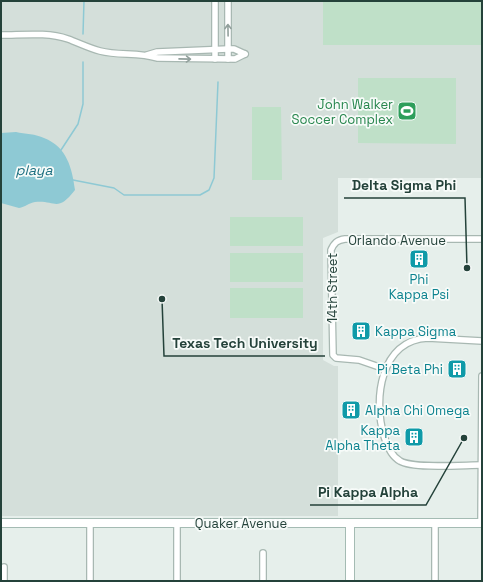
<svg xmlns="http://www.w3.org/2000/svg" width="483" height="582" font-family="'Space Grotesk',sans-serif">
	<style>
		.built { fill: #d4dfda }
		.green { fill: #bfe0c8 }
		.water { fill: #8ec9d4 }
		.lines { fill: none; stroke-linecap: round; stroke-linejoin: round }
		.stream { stroke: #8ec9d4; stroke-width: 1.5 }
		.street-casing { stroke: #a8b8b2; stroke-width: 8 }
		.secondary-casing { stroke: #a4bbb3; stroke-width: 10 }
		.street { stroke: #fff; stroke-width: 5.5 }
		.secondary { stroke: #fff; stroke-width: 8 }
		.oneway { stroke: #92a09c }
		.labels { text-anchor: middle; stroke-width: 3.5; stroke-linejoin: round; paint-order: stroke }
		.leisure-label { font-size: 13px; fill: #27864d; stroke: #f7fbf9; text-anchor: end }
		.street-label { font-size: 13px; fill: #24423a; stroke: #f7fbf9 }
		.culture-label { font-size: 13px; fill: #0d838f; stroke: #f7fbf9; text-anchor: start }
		.water-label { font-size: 14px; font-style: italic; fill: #1c6f80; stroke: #f7fbf9 }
		.leader { fill: none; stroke: #24423a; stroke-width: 1.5 }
		.callout-dot { fill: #24423a; stroke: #f7fbf9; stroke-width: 1.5 }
		.callout-label { font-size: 14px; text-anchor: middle; font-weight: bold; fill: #24423a; stroke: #f7fbf9; stroke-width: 3.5; stroke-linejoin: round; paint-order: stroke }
	</style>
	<rect width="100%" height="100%" fill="#e6efeb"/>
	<polygon class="built" points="1,1 482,1 482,178 338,178 338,232 323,238 323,360 334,366 338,366 338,516 1,516"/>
	<g class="green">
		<rect x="323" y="1" width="159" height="44"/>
		<polygon points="358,78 456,78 456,144 358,143"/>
		<polygon points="252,107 281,107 282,180 252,180"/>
		<rect x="230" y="217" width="73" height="29"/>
		<rect x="230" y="253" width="73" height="29"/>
		<rect x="230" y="288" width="73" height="30"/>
	</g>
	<path class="water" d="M 16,132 C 25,134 36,134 44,138 C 67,147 72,168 75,190 C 57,213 56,200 35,202 C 29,203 25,207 19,208 L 1,203 L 1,133 Z"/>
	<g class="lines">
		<g class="stream">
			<polyline points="83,34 84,1"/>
			<polyline points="61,150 78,124 83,104 83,62"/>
			<polyline points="73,180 114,188 124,195 200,195 209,190 214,178 218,82"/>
		</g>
		<g class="street-casing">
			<g id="street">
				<polyline points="228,1 228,59"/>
				<path d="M 1,35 C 23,35 47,32 68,39 C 79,43 89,48 100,51 C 119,56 138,52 157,58 L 235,59 L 245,54"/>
				<polyline points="147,55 157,52 228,49 234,49 245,54"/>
				<polyline points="215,59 215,1"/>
				<path d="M 385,369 L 359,360 L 336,358 L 333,355 L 331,250 C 334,243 337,240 345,239 L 482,239"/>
				<path d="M 481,465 C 464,465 413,469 400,461 C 391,456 387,446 384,436 C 373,400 380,340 428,338 L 482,341"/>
				<polyline points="481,523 482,376"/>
				<polyline points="263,553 263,581"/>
				<polyline points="4,567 4,581"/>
				<polyline points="90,581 90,523"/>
				<polyline points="177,581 177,523"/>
				<polyline points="435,581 435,523"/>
			</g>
		</g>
		<g class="secondary-casing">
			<g id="secondary">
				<polyline points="1,523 482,523"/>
				<polyline points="350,581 350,523"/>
			</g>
		</g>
		<use href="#street" class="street"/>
		<use href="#secondary" class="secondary"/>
	</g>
	<defs><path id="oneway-shaft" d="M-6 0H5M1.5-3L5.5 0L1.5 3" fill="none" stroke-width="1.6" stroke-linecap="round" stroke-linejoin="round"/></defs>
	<g class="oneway">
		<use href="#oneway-shaft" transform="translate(228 30) rotate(-91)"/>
		<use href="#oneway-shaft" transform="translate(185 59) rotate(1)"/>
	</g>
	<defs>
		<g id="stadium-square" transform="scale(1)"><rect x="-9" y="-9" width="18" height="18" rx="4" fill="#2e9e5b" stroke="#f7fbf9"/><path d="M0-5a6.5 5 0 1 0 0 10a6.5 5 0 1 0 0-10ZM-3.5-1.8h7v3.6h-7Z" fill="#fff"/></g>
		<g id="building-square" transform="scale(1)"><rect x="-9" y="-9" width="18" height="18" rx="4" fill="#0f9aa8" stroke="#f7fbf9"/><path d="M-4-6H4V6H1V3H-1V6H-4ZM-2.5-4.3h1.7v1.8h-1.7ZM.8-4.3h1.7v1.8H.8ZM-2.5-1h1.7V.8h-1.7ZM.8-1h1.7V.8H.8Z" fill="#fff"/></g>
	</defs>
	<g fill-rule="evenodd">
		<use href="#stadium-square" x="407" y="111"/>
		<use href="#building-square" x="419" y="259"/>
		<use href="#building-square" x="361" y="331"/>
		<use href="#building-square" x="457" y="369"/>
		<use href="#building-square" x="351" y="410"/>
		<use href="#building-square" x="414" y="437"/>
	</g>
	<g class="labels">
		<g class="leisure-label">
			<text x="393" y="109">John Walker<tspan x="393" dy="15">Soccer Complex</tspan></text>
		</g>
		<g class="street-label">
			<text x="397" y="245">Orlando Avenue</text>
			<text transform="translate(332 288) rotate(-90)" y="5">14th Street</text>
			<text x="241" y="528">Quaker Avenue</text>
		</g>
		<g class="culture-label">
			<text x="419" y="284" text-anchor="middle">Phi<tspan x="419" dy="15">Kappa Psi</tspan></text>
			<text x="375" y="336">Kappa Sigma</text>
			<text x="443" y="374" text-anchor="end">Pi Beta Phi</text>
			<text x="365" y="415">Alpha Chi Omega</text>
			<text x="400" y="435" text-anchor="end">Kappa<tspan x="400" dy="15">Alpha Theta</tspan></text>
		</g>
		<g class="water-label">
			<text x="34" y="175">playa</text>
		</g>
	</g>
	<path class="leader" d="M467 268L465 198H344M162 299L164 356H325M464 438L426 505H310"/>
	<g class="callout-dot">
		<circle cx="467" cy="268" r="4"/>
		<circle cx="162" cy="299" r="4"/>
		<circle cx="464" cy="438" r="4"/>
	</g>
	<g class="callout-label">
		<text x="404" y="190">Delta Sigma Phi</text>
		<text x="245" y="348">Texas Tech University</text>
		<text x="368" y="497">Pi Kappa Alpha</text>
	</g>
	<rect width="483" height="582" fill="none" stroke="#24423a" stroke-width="4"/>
</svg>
